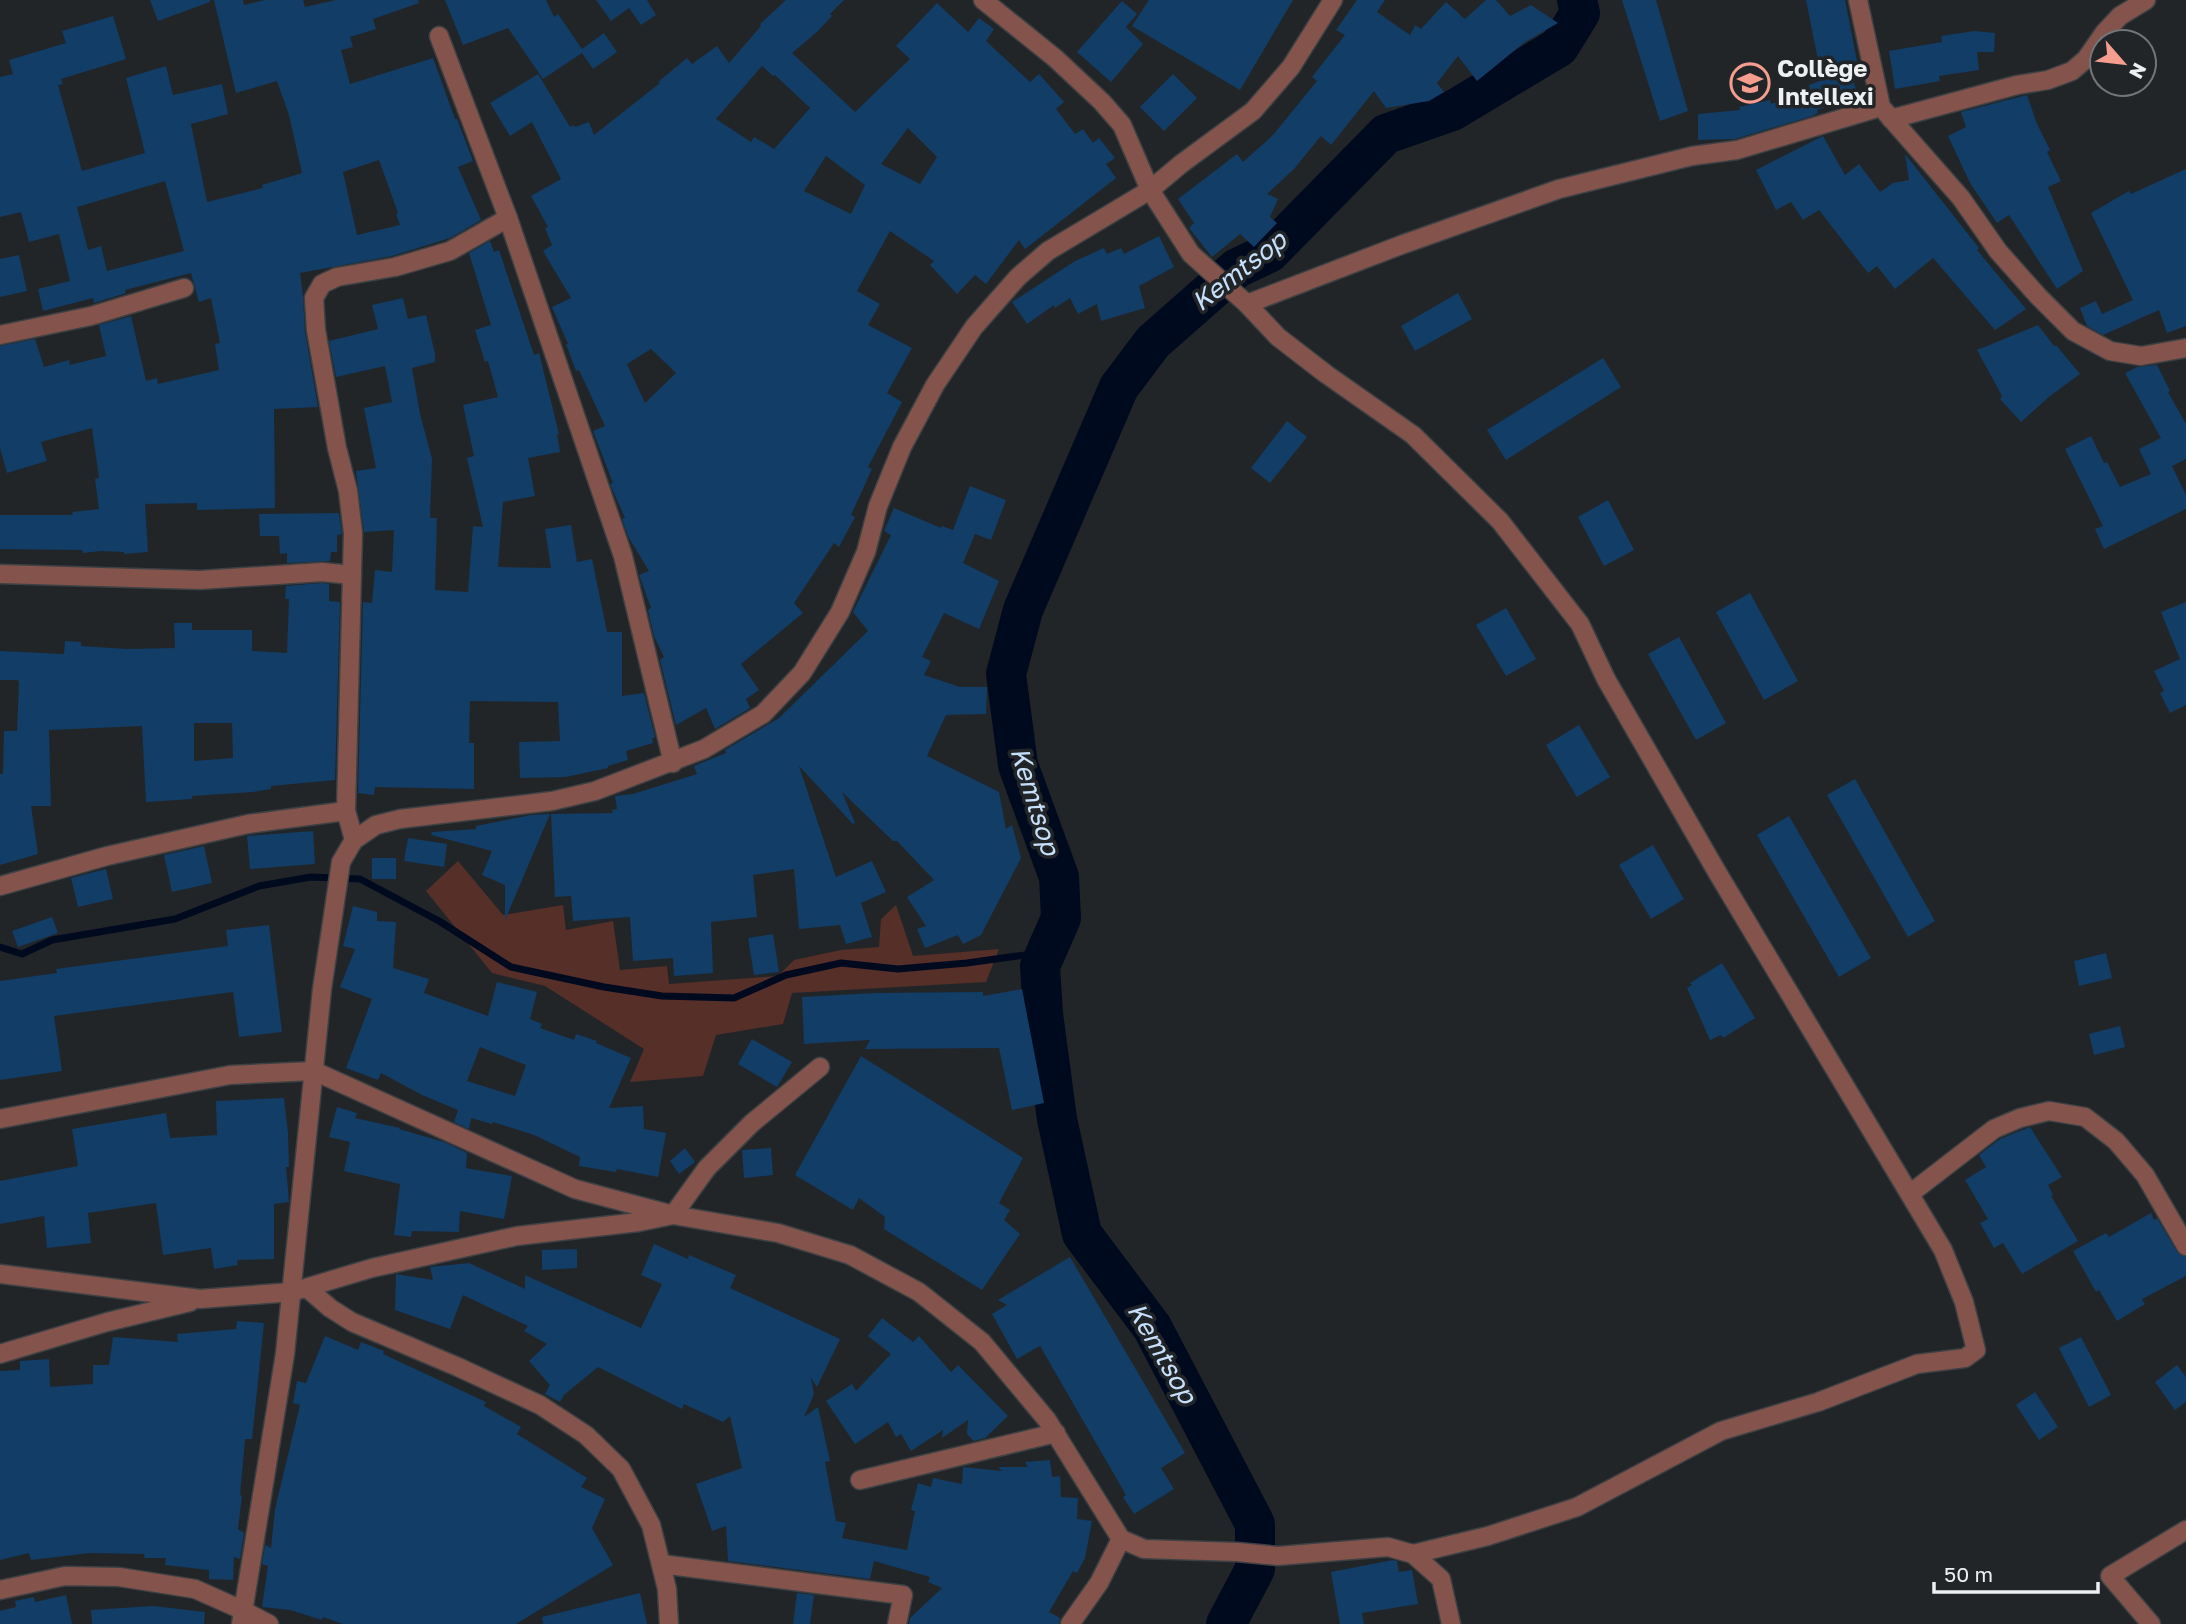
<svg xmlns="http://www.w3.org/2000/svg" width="2186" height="1624" font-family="'Golos Text',sans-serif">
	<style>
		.green { fill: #552f28 }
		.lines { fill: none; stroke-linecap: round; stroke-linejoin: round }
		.stream { stroke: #000a1f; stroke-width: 7 }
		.river { stroke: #000a1f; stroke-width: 40 }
		.building { fill: #113d66; fill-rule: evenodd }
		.minor-casing { stroke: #3e4144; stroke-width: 21 }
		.minor { stroke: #84544c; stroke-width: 18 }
		.labels { text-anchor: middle; stroke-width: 7; stroke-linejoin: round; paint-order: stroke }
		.poi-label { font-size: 24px; font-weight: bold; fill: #edeff1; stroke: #222528; text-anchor: start }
		.water-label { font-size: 26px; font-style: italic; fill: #c7e0fc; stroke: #222528 }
	</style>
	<rect width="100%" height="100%" fill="#222528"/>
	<polygon class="green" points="458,861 503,915 563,905 566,930 613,921 620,970 667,966 669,984 778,976 794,960 841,950 879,947 881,919 896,905 913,956 999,949 986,982 792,993 783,1024 716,1035 703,1076 630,1082 644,1049 545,986 492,973 426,891"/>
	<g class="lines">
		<polyline class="stream" points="0,947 22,954 52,940 175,919 259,886 311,877 360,879 439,921 511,967 604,987 662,996 734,998 786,975 841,963 898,969 967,963 1046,952"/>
		<polyline class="river" points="1226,1624 1255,1569 1255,1524 1152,1327 1082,1234 1057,1119 1043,1014 1040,966 1061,918 1059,877 1018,765 1006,674 1023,610 1119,387 1153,342 1237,268 1269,253 1386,134 1452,111 1559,47 1580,13 1577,0"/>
	</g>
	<g class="building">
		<polygon points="150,0 210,0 210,2 158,21"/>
		<path d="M 214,0 L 243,0 L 244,5 L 265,0 L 303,0 L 305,7 L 336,0 L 418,0 L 419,3 L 373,19 L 376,29 L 350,37 L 353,47 L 341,50 L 350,84 L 433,58 L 455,119 L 457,119 L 473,161 L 458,167 L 481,220 L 450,238 L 392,256 L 300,273 L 303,295 L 305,332 L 318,407 L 274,409 L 275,508 L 197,510 L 197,503 L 145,504 L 148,552 L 124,554 L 124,552 L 101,551 L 83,553 L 82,550 L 0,549 L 0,515 L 73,515 L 72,512 L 99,509 L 95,479 L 99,478 L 92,428 L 41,442 L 47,461 L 7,473 L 0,448 L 0,346 L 35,339 L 44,367 L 69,360 L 70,365 L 106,356 L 99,325 L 131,316 L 146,381 L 157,378 L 158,384 L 219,370 L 215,344 L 220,343 L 211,298 L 199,302 L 191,273 L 125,290 L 126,293 L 94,303 L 93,298 L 43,311 L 38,289 L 70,281 L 59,234 L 29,242 L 21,212 L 0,217 L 0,77 L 13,74 L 9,60 L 66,43 L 62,31 L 113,16 L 126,59 L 61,79 L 63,84 L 58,85 L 82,171 L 145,153 L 126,78 L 166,66 L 173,95 L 222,84 L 228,114 L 191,124 L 207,202 L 263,188 L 262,185 L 302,173 L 289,115 L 277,81 L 236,93 ZM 379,160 L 398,213 L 396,214 L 400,225 L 357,235 L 343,172 ZM 165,181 L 184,251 L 107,271 L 101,246 L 88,250 L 77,207 Z"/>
		<polygon points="445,0 546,0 554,17 558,14 582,49 604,33 617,52 593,69 582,53 543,79 508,28 463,45"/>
		<polygon points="596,0 647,0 656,15 641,25 629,8 611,21"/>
		<path d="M 786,0 L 844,0 L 830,14 L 832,16 L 817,32 L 792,53 L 855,112 L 910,59 L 896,46 L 937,3 L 968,32 L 979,18 L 994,29 L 986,41 L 1030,82 L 1039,74 L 1064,102 L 1056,109 L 1075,134 L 1083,129 L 1093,143 L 1099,138 L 1115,158 L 1106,164 L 1116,178 L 1025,249 L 1019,240 L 986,284 L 975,275 L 957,294 L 930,265 L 934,261 L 890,231 L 857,291 L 880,304 L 868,325 L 912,348 L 887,393 L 902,402 L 868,467 L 872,469 L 851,515 L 855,517 L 839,547 L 834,543 L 794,603 L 803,613 L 741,664 L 759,690 L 746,699 L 750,708 L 715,729 L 706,708 L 676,725 L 660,660 L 664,657 L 654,636 L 648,610 L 651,608 L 639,575 L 649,571 L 628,536 L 622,519 L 625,518 L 610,484 L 613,483 L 593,431 L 605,426 L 579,370 L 576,371 L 566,344 L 568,344 L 552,307 L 571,298 L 543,251 L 552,245 L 545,228 L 548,227 L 531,196 L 561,179 L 532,122 L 510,136 L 490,103 L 538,74 L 570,127 L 573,125 L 575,127 L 589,122 L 594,135 L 660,83 L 658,82 L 687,58 L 692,64 L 717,46 L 729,63 L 761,26 L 760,24 ZM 762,66 L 773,76 L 775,75 L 810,108 L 774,149 L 754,137 L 751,142 L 716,119 ZM 908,128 L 937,157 L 920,184 L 881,164 ZM 826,156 L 865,185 L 851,214 L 804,191 ZM 651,349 L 676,373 L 645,403 L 627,364 Z"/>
		<polygon points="1149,0 1293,0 1240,90 1132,26"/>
		<polygon points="1357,0 1385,0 1377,12 1410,35 1415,25 1421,29 1446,2 1465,19 1486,0 1496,0 1510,16 1531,5 1558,23 1525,42 1477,81 1458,56 1437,83 1444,92 1429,101 1386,108 1374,91 1331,145 1321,136 1294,169 1267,194 1278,199 1270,217 1277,223 1254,247 1240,234 1212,257 1189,228 1194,223 1178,199 1237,154 1243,162 1273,135 1317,81 1312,77 1345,35 1336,30"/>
		<polygon points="1622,0 1656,0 1688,111 1660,121"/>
		<polygon points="1806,0 1845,0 1858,66 1848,68 1858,94 1817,110 1818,113 1812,116 1735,139 1698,140 1698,114 1740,110 1739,107 1770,100 1771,104 1810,90 1809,85 1822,80"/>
		<polygon points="1122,1 1137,14 1126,27 1143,44 1111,82 1077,52"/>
		<polygon points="1974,31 1995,33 1994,52 1977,52 1979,70 1939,76 1940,81 1895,89 1889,51 1942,42 1941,36"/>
		<polygon points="1173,74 1197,98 1164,131 1140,107"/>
		<polygon points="2027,95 2037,124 2050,150 2047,152 2061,181 2048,187 2083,271 2057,289 2009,215 1997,223 1970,183 1948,136 1966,127 1961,112"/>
		<polygon points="1823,136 1845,175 1859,164 1880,192 1893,183 1909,180 1905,154 1979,248 1977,250 2026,309 1995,330 1933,258 1895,289 1877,266 1868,273 1819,210 1803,220 1791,202 1776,210 1756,170"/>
		<polygon points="2186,169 2186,326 2167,333 2159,310 2103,335 2087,326 2080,308 2096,301 2102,314 2133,300 2091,213 2129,191 2131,194"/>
		<polygon points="1159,236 1174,267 1139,286 1145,308 1101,321 1097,304 1078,314 1070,298 1055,308 1054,305 1027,324 1012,302 1075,261 1104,248 1107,254 1121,248 1124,254"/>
		<polygon points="490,241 494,252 499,250 534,355 539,353 559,434 557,434 560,452 528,458 535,496 503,502 498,567 551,568 545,529 571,525 577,562 592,559 607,632 622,632 622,696 644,693 655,737 652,739 653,743 626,751 628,760 608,766 608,768 566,777 520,778 519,742 560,741 558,702 470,701 469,743 474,743 474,789 375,787 374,795 358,793 363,602 372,603 375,570 392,572 394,530 364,532 356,471 376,468 364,408 392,402 385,366 336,377 329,341 378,329 372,305 403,298 408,319 426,315 435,354 435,362 412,368 420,414 432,459 430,518 437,518 435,590 468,592 473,526 483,527 467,458 474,456 463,405 498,397 488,361 485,362 475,330 491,325 469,253"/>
		<polygon points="19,255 27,291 0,297 0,259"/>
		<polygon points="1458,293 1472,319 1415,351 1401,326"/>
		<polygon points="2038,325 2054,346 2056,345 2080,374 2050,396 2021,422 2000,399 2002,396 1977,350"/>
		<polygon points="1603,358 1621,387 1506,460 1487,430"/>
		<polygon points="2157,365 2170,391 2168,392 2186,424 2186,459 2172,466 2186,495 2186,509 2104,549 2095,529 2103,526 2065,449 2091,436 2104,463 2107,462 2120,487 2151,474 2139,449 2161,438 2125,373 2137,367"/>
		<polygon points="1287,421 1307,437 1270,483 1251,468"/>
		<polygon points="970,486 1006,500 991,540 975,534 963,563 999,581 979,629 944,613 922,657 931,661 924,675 960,687 987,687 986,714 946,715 927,756 999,792 1006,829 1012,825 1021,858 981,935 963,944 958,935 925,948 917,929 926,926 907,897 934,880 897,841 893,841 842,792 855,823 853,824 799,766 836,877 872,861 886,892 861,903 872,937 846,944 840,925 799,929 794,869 753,875 757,917 711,922 713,973 674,976 673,958 633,961 630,917 573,921 571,896 555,897 551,814 613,813 612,810 617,809 615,796 633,794 697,774 694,766 726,753 725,750 779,718 868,631 853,612 891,535 884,531 894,508 941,528 942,526 953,530"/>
		<polygon points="1608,500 1634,550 1604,566 1578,517"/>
		<polygon points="339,513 342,534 337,535 337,552 331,552 330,561 287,563 287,553 280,554 279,536 260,536 259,514"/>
		<path d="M 322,583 L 329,584 L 329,601 L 340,602 L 335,780 L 271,786 L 271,789 L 253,792 L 192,796 L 192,799 L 146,802 L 142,726 L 49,730 L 51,806 L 31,806 L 38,854 L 0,865 L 0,774 L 3,774 L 4,731 L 17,731 L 19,683 L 18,680 L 0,680 L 0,651 L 64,654 L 65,641 L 81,642 L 81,646 L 127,649 L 175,648 L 174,623 L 192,623 L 192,630 L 252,630 L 252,651 L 287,653 L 289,599 L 285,599 L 286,586 ZM 194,723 L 232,723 L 233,758 L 194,761 Z"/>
		<polygon points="1750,593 1798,681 1764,700 1716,612"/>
		<polygon points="2186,602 2186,705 2170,713 2160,693 2164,691 2154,671 2180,659 2161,612"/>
		<polygon points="1506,608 1536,659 1506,676 1476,625"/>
		<polygon points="1679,637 1726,723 1696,740 1648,654"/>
		<polygon points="1579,725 1610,777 1577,797 1546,745"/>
		<polygon points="1855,779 1935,921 1908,937 1827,795"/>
		<polygon points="550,814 505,920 505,885 482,875 492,851 431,835 432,832 476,829 476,826 531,815"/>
		<polygon points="1789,816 1871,958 1839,977 1757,835"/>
		<polygon points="313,831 315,864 250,869 247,836"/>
		<polygon points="408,838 447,844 444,867 404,861"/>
		<polygon points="1653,845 1684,899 1651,919 1619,865"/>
		<polygon points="204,846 212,883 172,892 164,855"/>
		<rect x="372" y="858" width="24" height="21"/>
		<polygon points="106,869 113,899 78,907 71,878"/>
		<path d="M 353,906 L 377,912 L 377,921 L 396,922 L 393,968 L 429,979 L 424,993 L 488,1016 L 497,982 L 537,992 L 530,1019 L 542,1024 L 540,1028 L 574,1040 L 576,1034 L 597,1041 L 596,1043 L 631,1058 L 609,1108 L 643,1106 L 644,1129 L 666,1133 L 658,1177 L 617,1169 L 616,1172 L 579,1166 L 580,1157 L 534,1135 L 493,1122 L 492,1124 L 471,1118 L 469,1129 L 454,1122 L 458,1110 L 422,1095 L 381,1073 L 378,1080 L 346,1068 L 372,999 L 340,987 L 355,949 L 343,946 ZM 480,1047 L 526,1065 L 515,1096 L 467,1081 Z"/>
		<polygon points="52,917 58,933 18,947 12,931"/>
		<polygon points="269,925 282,1032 239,1037 233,992 54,1016 62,1071 0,1080 0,981 57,973 56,969 228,946 226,930"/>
		<polygon points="773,934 779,972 754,975 748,938"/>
		<polygon points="2106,953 2112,978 2079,986 2074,961"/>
		<polygon points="1722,963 1755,1018 1723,1038 1721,1035 1710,1040 1687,988 1692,985 1690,983"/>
		<polygon points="1022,989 1044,1103 1012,1110 999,1048 865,1049 870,1040 804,1044 802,997 876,993 983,992 983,996"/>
		<polygon points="2120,1026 2125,1047 2094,1055 2089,1034"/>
		<polygon points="752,1039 792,1062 777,1087 738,1064"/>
		<polygon points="861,1056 1023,1158 999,1203 1010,1210 1004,1220 1020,1234 982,1290 884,1229 885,1217 859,1198 853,1210 795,1175"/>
		<polygon points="284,1098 288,1133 289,1167 286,1167 289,1202 274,1204 274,1259 237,1260 238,1265 214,1269 211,1248 163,1255 156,1203 88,1213 91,1243 47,1248 44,1216 0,1224 0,1181 78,1166 72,1129 166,1113 170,1138 217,1135 216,1101"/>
		<polygon points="337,1107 357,1113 355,1118 400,1128 399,1129 444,1142 467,1153 466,1168 512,1176 504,1219 460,1211 459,1232 412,1231 411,1237 394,1235 400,1184 344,1171 350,1142 329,1137"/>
		<polygon points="2030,1127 2062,1177 2048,1185 2053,1195 2051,1196 2078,1241 2022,1274 2003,1243 1994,1248 1980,1223 1988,1219 1965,1180 1986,1167 1979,1155 2000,1139"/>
		<polygon points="685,1148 695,1162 679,1174 670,1161"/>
		<polygon points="771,1148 773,1175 744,1178 742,1150"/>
		<polygon points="2151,1213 2154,1220 2157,1218 2177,1252 2186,1257 2186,1276 2142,1299 2145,1304 2117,1321 2099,1290 2096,1292 2073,1251 2106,1233 2109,1237"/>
		<polygon points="654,1244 688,1259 689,1255 736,1275 730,1288 840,1339 817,1387 811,1378 814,1394 804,1417 818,1407 830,1461 825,1462 836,1521 846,1523 842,1538 907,1550 915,1511 911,1510 918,1483 931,1487 933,1478 962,1484 963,1467 1002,1471 998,1467 1028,1467 1025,1462 1050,1460 1052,1477 1060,1476 1061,1497 1078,1498 1077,1519 1092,1521 1085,1558 1077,1573 1073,1571 1049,1612 1060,1618 1059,1624 909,1624 910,1618 942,1588 928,1582 930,1577 874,1561 870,1579 728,1561 726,1526 712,1531 696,1484 742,1468 730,1416 723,1422 684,1404 682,1409 598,1367 564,1395 560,1402 545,1394 550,1385 529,1361 547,1344 524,1331 528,1326 463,1295 450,1329 395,1310 396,1274 433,1280 430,1267 469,1263 525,1289 525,1275 641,1328 662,1284 641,1275"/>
		<polygon points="577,1249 577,1268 542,1270 542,1250"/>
		<polygon points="1070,1257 1185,1453 1161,1468 1174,1489 1134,1514 1123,1497 1126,1495 1040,1346 1017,1359 992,1314 1007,1305 998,1300"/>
		<polygon points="882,1318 913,1342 919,1336 951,1372 958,1365 1008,1416 985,1438 974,1441 967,1434 968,1420 942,1438 943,1430 911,1451 901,1434 896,1437 888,1422 855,1444 826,1401 852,1384 856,1391 891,1354 868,1336"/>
		<polygon points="237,1321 264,1323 252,1439 245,1439 240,1495 242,1496 238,1529 244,1533 240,1559 234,1557 233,1580 209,1579 209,1570 165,1565 166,1558 145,1558 144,1554 90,1553 31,1560 29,1553 0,1560 0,1371 20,1370 20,1361 49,1359 50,1387 93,1384 93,1365 109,1365 113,1337 178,1342 177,1334 236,1329"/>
		<polygon points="325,1336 358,1350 361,1342 384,1351 383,1354 486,1402 484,1406 521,1427 517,1434 587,1478 581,1487 605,1499 592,1528 613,1565 516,1624 343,1624 323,1617 322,1620 290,1610 262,1607 268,1566 262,1564 265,1545 271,1548 275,1509 300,1405 293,1403 297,1381 306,1383"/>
		<polygon points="2081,1337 2111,1395 2089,1407 2059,1348"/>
		<polygon points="2177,1365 2186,1377 2186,1402 2175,1410 2155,1382"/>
		<polygon points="2035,1392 2058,1427 2039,1440 2016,1405"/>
		<polygon points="1393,1560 1397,1561 1399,1572 1412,1570 1418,1604 1362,1613 1364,1624 1340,1624 1331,1572"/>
		<polygon points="640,1593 647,1624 543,1624 542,1617"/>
		<polygon points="797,1593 814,1595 810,1624 793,1624"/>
		<polygon points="66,1595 72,1624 0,1624 0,1611 16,1607 15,1601 34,1597 35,1602"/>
		<polygon points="153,1606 205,1612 204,1624 92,1624 91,1610"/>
	</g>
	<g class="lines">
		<g class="minor-casing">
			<g id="minor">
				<polyline points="983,0 1055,58 1102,102 1122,125 1150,190 1191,254 1247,304 1401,245 1559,189 1692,156 1737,150 1881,107"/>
				<polyline points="1858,0 1881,107 1961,198 1998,251 2038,296 2073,331 2110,351 2141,356 2186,348"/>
				<polyline points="439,36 508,218 623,556 673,763"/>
				<polyline points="1891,119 2017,85 2048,80 2072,71 2086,59 2104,33 2120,16 2146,0"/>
				<polyline points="1247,304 1278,337 1326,374 1413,435 1500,521 1580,624 1606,679 1717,872 1943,1250 1964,1302 1976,1350 1965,1358 1917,1364 1818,1402 1721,1431 1577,1507 1488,1536 1413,1554"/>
				<polyline points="0,335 91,316 184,288"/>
				<polyline points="0,574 200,580 322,572 352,575"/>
				<polyline points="354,840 346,811 353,533 348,491 337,448 316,330 314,298 322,284 337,277 395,267 450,251 508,218"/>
				<polyline points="0,886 107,856 248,824 346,811"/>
				<polyline points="0,1119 230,1075 314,1071 575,1189 673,1215 778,1233 850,1255 919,1292 982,1342 1047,1420 1121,1539 1144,1549 1237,1552 1278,1556 1388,1547 1413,1554 1441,1579 1451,1624"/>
				<polyline points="1911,1193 1994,1129 2020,1118 2049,1111 2085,1117 2116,1141 2145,1175 2186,1246"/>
				<polyline points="0,1274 200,1299 292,1292 372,1268 517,1236 639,1222 673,1215 707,1168 752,1123 820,1067"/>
				<polyline points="307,1288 330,1308 352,1322 458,1367 540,1405 586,1435 621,1469 651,1525 667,1589 669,1624"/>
				<polyline points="0,1354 107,1322 190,1302"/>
				<polyline points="860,1480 1056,1433"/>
				<polyline points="661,1564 903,1595 897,1624"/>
				<polyline points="0,1590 65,1576 119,1577 195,1589 242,1610 269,1624"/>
				<polyline points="241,1624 285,1354 322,989 341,862 354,840 376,825 400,819 552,801 595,791 704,749 763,714 802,673 840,612 866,552 878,506 902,447 935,385 974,327 1018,277 1048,251 1150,190 1181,164 1253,111 1291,67 1333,0"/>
				<polyline points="1070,1624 1099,1583 1121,1539"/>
				<polyline points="2151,1624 2110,1576 2186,1530"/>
			</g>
		</g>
		<use href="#minor" class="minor"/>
	</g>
	<defs>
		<g id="school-ring" transform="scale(2.0125)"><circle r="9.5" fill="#222528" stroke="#f59d8e" stroke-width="1.5"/><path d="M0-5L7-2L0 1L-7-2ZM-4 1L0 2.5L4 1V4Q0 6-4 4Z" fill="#f59d8e"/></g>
	</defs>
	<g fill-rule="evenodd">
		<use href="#school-ring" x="1750" y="83"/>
	</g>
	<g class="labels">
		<g class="poi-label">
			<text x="1777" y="77">Collège<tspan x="1777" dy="28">Intellexi</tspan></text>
		</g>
		<g class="water-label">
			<text transform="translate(1239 271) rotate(-38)" y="9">Kemtsop</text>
			<text transform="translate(1035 801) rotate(73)" y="9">Kemtsop</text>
			<text transform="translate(1162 1353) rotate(60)" y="9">Kemtsop</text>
		</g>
	</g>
	<g transform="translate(2123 63) rotate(118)"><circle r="33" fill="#222528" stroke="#737678" stroke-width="2"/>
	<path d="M0-5L12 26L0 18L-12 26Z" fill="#f59d8e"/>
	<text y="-10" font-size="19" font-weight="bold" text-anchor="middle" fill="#edeff1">N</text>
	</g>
	<path d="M1934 1582v10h164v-10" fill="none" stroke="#edeff1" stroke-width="3.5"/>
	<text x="1944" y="1582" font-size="21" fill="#edeff1" stroke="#222528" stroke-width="5" paint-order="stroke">50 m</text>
</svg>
